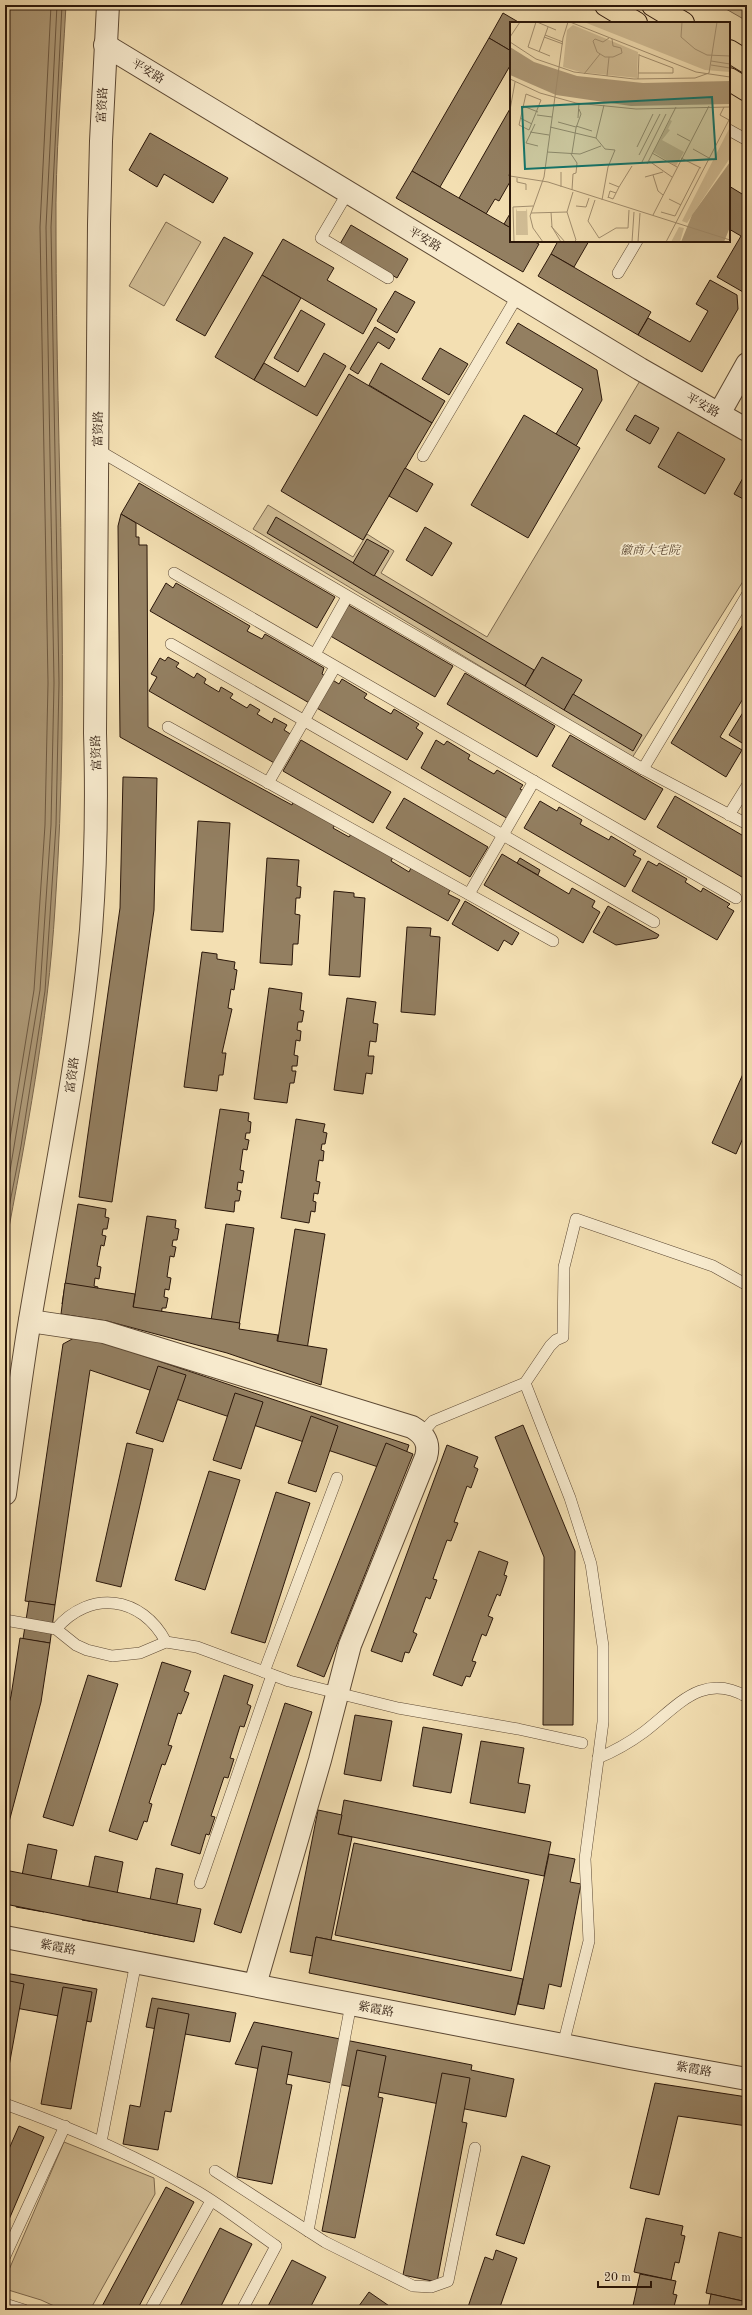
<svg xmlns="http://www.w3.org/2000/svg" width="752" height="2315" font-family="'Old Standard TT','Noto Serif SC',serif">
	<style>
		.green { fill: #d1bd95; stroke: #7e6a50 }
		.water { fill: #af9b79; stroke: #7a664d }
		.lines { fill: none; stroke-linecap: round; stroke-linejoin: round }
		.shore { stroke: #6d5942; stroke-width: 1 }
		.building { fill: #937f61; stroke: #2b170a }
		.service-casing { stroke: #5d4934; stroke-width: 12 }
		.minor-casing { stroke: #5d4934; stroke-width: 24 }
		.tertiary-casing { stroke: #5d4934; stroke-width: 24 }
		.trunk-casing { stroke: #2b170a; stroke-width: 24 }
		.service { stroke: #f7eacd; stroke-width: 11 }
		.minor { stroke: #f7eacd; stroke-width: 22 }
		.tertiary { stroke: #f7eacd; stroke-width: 22 }
		.trunk { stroke: #f3dfb2; stroke-width: 22 }
		.labels { text-anchor: middle; stroke-width: 3.5; stroke-linejoin: round; paint-order: stroke }
		.street-label { font-size: 12px; fill: #2b170a; stroke: #f7eacd }
		.park-label { font-size: 12px; font-style: italic; fill: #5d4934; stroke: #f7eacd }
		.inset-road { fill: none; stroke: #a38f6f; stroke-width: 1 }
		.view { fill: #0f766e; fill-opacity: 0.15; stroke: #0f766e; stroke-width: 2 }
		.inset-edge { fill: none; stroke: #2b170a; stroke-width: 2 }
	</style>
	<rect width="100%" height="100%" fill="#f3dfb2"/>
	<filter id="stains"><feTurbulence type="fractalNoise" baseFrequency=".005" numOctaves="4"/><feColorMatrix values="0 0 0 0 .2 0 0 0 0 .09 0 0 0 0 .02 0 0 0 .5 -.17"/></filter>
	<radialGradient id="worn" r=".72"><stop offset=".6" stop-color="#630" stop-opacity="0"/><stop offset="1" stop-color="#630" stop-opacity=".3"/></radialGradient>
	<g class="green">
		<polygon points="719,5 747,5 747,21"/>
		<polygon points="166,222 201,242 164,306 129,286"/>
		<polygon points="641,379 747,440 747,575 632,758 253,529 268,505 353,557 367,534 394,551 381,573 487,637"/>
		<polygon points="64,2142 154,2178 155,2194 90,2310 63,2310 41,2300 5,2289 5,2279"/>
	</g>
	<path class="water" d="M 5,5 L 66,5 C 62,80 55,156 56,231 C 56,457 71,683 55,908 C 48,1023 26,1136 5,1249 Z"/>
	<g class="lines">
		<g class="shore">
			<polyline points="5,1169 34,990 45,825 48,683 40,227 51,5"/>
			<polyline points="5,1201 40,990 51,825 54,683 46,227 57,5"/>
			<polyline points="5,1228 21,1146 45,991 56,825 59,683 51,227 62,5"/>
		</g>
	</g>
	<g class="building">
		<polygon points="503,13 520,23 511,23 511,51 489,38"/>
		<polygon points="489,38 511,51 511,64 440,187 412,171"/>
		<polygon points="511,107 511,172 509,175 511,180 499,201 495,199 486,214 459,198"/>
		<polygon points="150,133 228,178 213,203 164,174 157,187 129,170"/>
		<polygon points="412,171 511,228 511,241 533,241 539,244 523,272 396,198"/>
		<polygon points="729,186 747,197 747,285 743,292 717,277 741,236 729,229"/>
		<polygon points="511,212 511,228 504,224"/>
		<polygon points="351,225 408,259 397,278 340,244"/>
		<polygon points="224,237 253,253 205,336 176,320"/>
		<polygon points="283,239 334,268 327,280 377,309 363,334 262,275"/>
		<polygon points="558,241 589,241 574,267 551,254"/>
		<polygon points="551,254 651,312 638,335 538,276"/>
		<polygon points="262,275 301,298 254,380 215,357"/>
		<polygon points="710,280 737,295 738,309 702,372 638,335 648,318 690,342 708,311 696,304"/>
		<polygon points="395,291 415,302 397,333 377,321"/>
		<polygon points="301,310 325,324 298,372 274,358"/>
		<polygon points="518,323 597,370 602,400 576,446 556,434 583,389 506,343"/>
		<polygon points="375,327 395,339 389,349 378,342 358,374 350,369"/>
		<polygon points="440,348 468,364 449,395 422,379"/>
		<polygon points="324,353 346,366 317,416 254,380 264,363 305,387"/>
		<polygon points="381,363 445,401 432,423 369,385"/>
		<polygon points="349,374 432,423 363,540 281,491"/>
		<polygon points="524,415 580,448 528,538 471,505"/>
		<polygon points="635,415 659,428 650,444 626,430"/>
		<polygon points="678,432 725,459 705,494 658,467"/>
		<polygon points="405,468 433,484 417,512 389,496"/>
		<polygon points="744,476 747,478 747,501 734,494"/>
		<polygon points="139,483 335,597 317,628 121,514"/>
		<polygon points="121,514 136,523 136,537 139,537 139,545 147,545 148,727 292,805 294,800 336,823 333,828 349,837 351,834 393,857 391,861 409,872 411,868 450,890 448,894 460,900 448,921 120,737 118,526"/>
		<polygon points="276,517 534,670 525,686 267,533"/>
		<polygon points="425,527 452,543 432,576 406,560"/>
		<polygon points="367,539 389,551 374,576 353,563"/>
		<polygon points="166,583 173,588 176,583 250,626 247,631 262,639 265,634 324,668 322,674 327,677 311,704 150,611"/>
		<polygon points="345,603 453,666 435,697 327,634"/>
		<polygon points="747,618 747,692 720,737 742,750 726,777 671,743"/>
		<polygon points="168,657 179,663 176,667 194,678 197,673 206,679 204,683 219,692 221,687 233,694 230,698 247,708 250,704 260,710 257,714 272,723 274,718 287,725 284,730 292,735 276,764 149,691 157,677 151,674 160,658 165,661"/>
		<polygon points="542,657 582,680 564,710 525,686"/>
		<polygon points="465,673 555,726 537,757 447,704"/>
		<polygon points="331,679 339,684 342,679 367,694 364,698 391,714 394,709 419,724 416,728 423,733 407,760 315,707"/>
		<polygon points="573,694 642,735 633,751 564,710"/>
		<polygon points="747,706 747,746 729,735"/>
		<polygon points="570,735 663,789 645,820 552,766"/>
		<polygon points="301,740 391,792 373,823 283,771"/>
		<polygon points="436,740 444,745 447,741 470,755 468,759 494,774 497,770 523,785 520,789 526,792 510,820 421,768"/>
		<polygon points="123,777 157,778 154,910 112,1202 79,1197 120,908"/>
		<polygon points="675,796 747,838 747,880 657,827"/>
		<polygon points="404,798 488,847 470,877 386,828"/>
		<polygon points="540,801 557,811 559,807 582,820 580,824 609,840 611,836 636,851 633,855 641,859 625,887 524,828"/>
		<polygon points="198,821 230,823 223,932 191,930"/>
		<polygon points="502,854 569,894 572,888 595,901 592,907 600,912 583,943 484,885"/>
		<polygon points="267,858 299,860 297,886 301,887 300,898 296,898 295,914 300,915 298,944 293,944 292,965 260,963"/>
		<polygon points="520,858 540,870 538,875 517,863"/>
		<polygon points="648,861 657,866 659,863 687,879 685,882 701,892 703,888 730,904 727,907 734,911 717,940 632,891"/>
		<polygon points="334,891 354,893 354,897 365,898 360,977 329,975"/>
		<polygon points="465,901 519,933 512,945 504,940 498,951 452,924"/>
		<polygon points="608,906 659,935 657,938 616,945 593,932"/>
		<polygon points="407,927 431,928 430,936 440,937 435,1015 401,1012"/>
		<polygon points="202,952 217,954 217,959 235,962 234,969 237,970 234,990 231,989 228,1008 232,1009 222,1053 226,1053 223,1075 219,1075 217,1091 184,1087"/>
		<polygon points="269,988 302,993 300,1010 304,1011 302,1022 298,1022 297,1030 301,1031 300,1041 296,1040 294,1055 298,1056 297,1066 292,1066 292,1071 296,1071 294,1083 290,1083 287,1103 254,1099"/>
		<polygon points="347,998 376,1002 373,1023 378,1024 376,1042 370,1041 368,1056 374,1056 372,1074 366,1073 363,1094 334,1090"/>
		<polygon points="747,1065 747,1129 736,1154 712,1143"/>
		<polygon points="220,1109 249,1113 248,1121 251,1122 250,1133 246,1133 245,1139 249,1140 247,1150 243,1149 240,1170 244,1171 242,1183 238,1182 237,1190 241,1191 239,1201 235,1201 234,1212 205,1208"/>
		<polygon points="296,1119 325,1124 323,1132 327,1133 325,1144 322,1144 321,1150 324,1151 323,1161 319,1160 316,1181 320,1182 318,1194 314,1193 313,1201 316,1202 315,1212 311,1211 309,1223 281,1218"/>
		<polygon points="78,1204 106,1209 105,1217 109,1218 107,1229 103,1229 102,1235 106,1236 104,1246 101,1245 97,1266 101,1267 99,1279 95,1278 94,1286 98,1287 96,1297 93,1296 91,1308 62,1304"/>
		<polygon points="147,1216 176,1220 175,1228 179,1229 177,1240 173,1240 172,1246 176,1247 174,1257 170,1256 167,1277 171,1278 169,1290 165,1289 164,1297 168,1298 166,1308 162,1308 161,1319 132,1315"/>
		<polygon points="226,1224 254,1228 236,1345 208,1340"/>
		<polygon points="295,1229 325,1234 306,1356 276,1352"/>
		<polygon points="65,1283 135,1294 133,1307 240,1323 239,1329 278,1335 277,1341 327,1349 321,1385 227,1353 107,1321 61,1314"/>
		<polygon points="74,1338 93,1339 409,1445 399,1474 90,1370 55,1605 25,1601 63,1344"/>
		<polygon points="158,1366 186,1375 163,1442 136,1433"/>
		<polygon points="235,1393 263,1402 241,1469 213,1460"/>
		<polygon points="311,1416 338,1426 316,1492 288,1483"/>
		<polygon points="523,1425 575,1551 573,1725 543,1725 544,1557 495,1437"/>
		<polygon points="127,1443 153,1449 121,1587 96,1581"/>
		<polygon points="386,1443 413,1454 324,1677 297,1666"/>
		<polygon points="447,1445 478,1457 474,1467 478,1469 471,1488 467,1486 454,1522 458,1523 451,1541 447,1540 433,1579 437,1580 430,1599 426,1597 413,1632 417,1634 409,1653 405,1652 402,1662 371,1651"/>
		<polygon points="209,1471 240,1480 205,1590 175,1580"/>
		<polygon points="276,1492 310,1503 265,1643 231,1633"/>
		<polygon points="479,1551 508,1562 504,1575 507,1576 500,1596 497,1594 488,1616 493,1618 486,1636 482,1634 472,1661 476,1662 470,1677 466,1676 462,1686 433,1675"/>
		<polygon points="29,1601 55,1605 50,1643 23,1639"/>
		<polygon points="20,1638 50,1643 41,1702 5,1837 5,1718 11,1696"/>
		<polygon points="162,1662 191,1671 184,1691 189,1693 181,1714 178,1713 168,1745 172,1746 165,1765 162,1764 149,1803 152,1804 147,1822 144,1821 137,1840 109,1831"/>
		<polygon points="88,1675 118,1684 73,1826 43,1817"/>
		<polygon points="224,1675 253,1685 247,1704 251,1706 244,1727 240,1726 230,1758 234,1759 228,1778 224,1777 211,1816 215,1817 209,1835 206,1834 200,1854 171,1845"/>
		<polygon points="285,1703 312,1712 241,1933 214,1924"/>
		<polygon points="355,1715 392,1721 381,1781 344,1774"/>
		<polygon points="423,1727 462,1734 451,1793 413,1786"/>
		<polygon points="481,1741 524,1748 518,1783 530,1785 525,1813 470,1803"/>
		<polygon points="344,1800 551,1842 544,1876 338,1834"/>
		<polygon points="318,1810 342,1815 338,1834 352,1837 331,1940 316,1937 313,1956 290,1952"/>
		<polygon points="354,1843 529,1880 511,1971 335,1935"/>
		<polygon points="28,1844 57,1850 44,1912 16,1907"/>
		<polygon points="549,1854 575,1859 570,1882 581,1884 561,1987 549,1984 544,2009 518,2004"/>
		<polygon points="95,1856 123,1862 111,1925 82,1920"/>
		<polygon points="156,1868 183,1874 170,1937 144,1932"/>
		<polygon points="5,1870 201,1909 194,1942 5,1904"/>
		<polygon points="316,1937 523,1979 515,2015 309,1973"/>
		<polygon points="5,1973 97,1989 91,2022 5,2006"/>
		<polygon points="5,1980 24,1984 5,2088"/>
		<polygon points="63,1987 92,1992 71,2109 41,2104"/>
		<polygon points="152,1998 236,2013 230,2042 146,2027"/>
		<polygon points="158,2008 189,2014 171,2112 165,2111 158,2150 123,2144 130,2105 140,2107"/>
		<polygon points="254,2022 472,2065 471,2070 514,2079 506,2117 235,2064"/>
		<polygon points="262,2046 292,2052 286,2084 292,2085 272,2184 237,2177"/>
		<polygon points="357,2050 386,2056 378,2097 383,2098 355,2238 322,2231"/>
		<polygon points="442,2073 470,2078 462,2122 467,2123 437,2282 403,2275"/>
		<polygon points="655,2083 747,2097 747,2126 678,2116 659,2195 630,2188"/>
		<polygon points="19,2126 44,2137 5,2229 5,2158"/>
		<polygon points="522,2156 550,2166 524,2244 496,2235"/>
		<polygon points="166,2187 194,2202 137,2310 100,2310"/>
		<polygon points="646,2218 683,2226 681,2235 685,2236 679,2263 675,2262 671,2280 634,2272"/>
		<polygon points="220,2228 252,2244 219,2310 178,2310"/>
		<polygon points="719,2232 747,2239 747,2282 743,2301 706,2293"/>
		<polygon points="496,2250 517,2258 499,2310 467,2310 485,2257 493,2260"/>
		<polygon points="292,2260 326,2277 309,2310 266,2310"/>
		<polygon points="640,2274 676,2281 673,2294 677,2295 673,2310 632,2310"/>
		<polygon points="369,2292 395,2310 356,2310"/>
		<polygon points="711,2294 747,2302 745,2310 708,2310"/>
	</g>
	<g class="lines">
		<g class="service-casing">
			<g id="service">
				<polyline points="729,130 747,140"/>
				<polyline points="348,192 321,238 388,278"/>
				<polyline points="618,273 637,241"/>
				<polyline points="98,450 643,769 747,824"/>
				<polyline points="423,456 518,295"/>
				<polyline points="174,573 736,898"/>
				<polyline points="171,644 654,922"/>
				<polyline points="315,654 347,597"/>
				<polyline points="168,727 553,941"/>
				<polyline points="643,769 747,595"/>
				<polyline points="268,783 335,667"/>
				<polyline points="729,815 747,786"/>
				<polyline points="469,894 534,781"/>
				<polyline points="525,1383 570,1498 591,1564 603,1646 603,1722 585,1859 589,1941 563,2045"/>
				<polyline points="422,1433 433,1421 525,1383 550,1346 556,1340 563,1337 564,1267 576,1219 713,1266 747,1285"/>
				<polyline points="5,1620 56,1629 76,1645 87,1650 112,1656 140,1653 166,1642 197,1647 289,1681 398,1708 518,1729 582,1743"/>
				<path d="M 56,1629 C 90,1589 142,1596 166,1642"/>
				<polyline points="264,1672 337,1478"/>
				<path d="M 598,1758 C 615,1751 629,1743 644,1732 C 677,1707 702,1671 747,1697"/>
				<polyline points="200,1883 272,1675"/>
				<path d="M 5,2104 C 72,2128 137,2156 198,2192 C 225,2208 250,2228 276,2246 L 242,2310"/>
				<polyline points="101,2142 136,1962"/>
				<polyline points="215,2171 325,2242 413,2286 431,2287 448,2281 475,2148"/>
				<polyline points="308,2231 351,2004"/>
				<polyline points="5,2256 65,2126"/>
				<polyline points="5,2304 24,2310"/>
				<polyline points="150,2310 211,2201"/>
			</g>
		</g>
		<g class="minor-casing">
			<g id="minor">
				<polyline points="719,414 747,364"/>
				<path d="M 30,1321 L 104,1332 L 412,1427 C 424,1434 430,1443 426,1457 L 350,1645 L 320,1760 L 255,1985"/>
			</g>
		</g>
		<g class="tertiary-casing">
			<g id="tertiary">
				<polyline points="105,45 640,369 747,430"/>
				<path d="M 5,1494 C 12,1442 19,1390 27,1338 C 49,1202 79,1067 91,930 C 96,864 97,799 95,733 L 99,224 L 101,141 L 108,5"/>
				<polyline points="5,1937 630,2058 747,2079"/>
			</g>
		</g>
		<g class="trunk-casing">
			<g id="trunk">
				<polyline points="606,5 636,23"/>
				<polyline points="653,5 683,23"/>
				<polyline points="729,51 747,62"/>
				<polyline points="729,79 747,90"/>
			</g>
		</g>
		<use href="#service" class="service"/>
		<use href="#minor" class="minor"/>
		<use href="#tertiary" class="tertiary"/>
		<use href="#trunk" class="trunk"/>
	</g>
	<g class="labels">
		<g class="street-label">
			<text transform="translate(148 71) rotate(31)" y="4">平安路</text>
			<text transform="translate(102 105) rotate(-87)" y="4">富资路</text>
			<text transform="translate(425 239) rotate(31)" y="4">平安路</text>
			<text transform="translate(703 405) rotate(29)" y="4">平安路</text>
			<text transform="translate(98 429) rotate(-89)" y="4">富资路</text>
			<text transform="translate(96 753) rotate(-92)" y="4">富资路</text>
			<text transform="translate(72 1075) rotate(-82)" y="4">富资路</text>
			<text transform="translate(58 1947) rotate(11)" y="4">紫霞路</text>
			<text transform="translate(376 2009) rotate(11)" y="4">紫霞路</text>
			<text transform="translate(694 2069) rotate(10)" y="4">紫霞路</text>
		</g>
		<g class="park-label">
			<text x="650" y="554">徽商大宅院</text>
		</g>
	</g>
	<g transform="translate(510 22)">
		<rect width="220" height="220" fill="#f3dfb2"/>
		<path d="M 74,0 L 220,0 L 220,50 L 195,48 ZM 63,3 L 128,30 L 127,56 L 70,50 L 53,45 L 57,8 ZM 160,98 L 162,99 L 158,107 L 160,108 L 152,118 L 174,130 L 166,144 L 143,130 ZM 220,105 L 220,136 L 177,201 L 172,199 ZM 6,186 L 7,189 L 16,189 L 17,186 L 18,213 L 6,213 ZM 169,205 L 174,206 L 170,220 L 161,220 Z" fill="#d1bd95"/>
		<path d="M 0,25 L 24,40 L 67,54 L 133,61 L 220,59 L 220,82 L 121,84 L 46,73 L 0,53 ZM 220,140 L 220,205 L 214,220 L 171,220 L 182,193 Z" fill="#af9b79"/>
		<path class="inset-road" d="M 26,0 L 18,25 L 40,34M 27,0 L 46,8M 60,0 L 186,50 L 220,55M 172,0 L 171,15 L 185,27 L 197,33 L 220,34M 35,13 L 53,20M 0,15 L 10,0M 34,15 L 53,22M 99,16 L 93,20 L 85,17 L 83,19 L 87,30 L 95,35 L 103,35 L 112,31 L 111,26 L 103,24 L 102,17M 0,20 L 26,37 L 64,50 L 124,57 L 185,56 L 199,51 L 207,0M 29,30 L 38,5M 201,39 L 220,42M 201,43 L 220,46M 128,51 L 163,51 L 163,46 L 129,33M 74,52 L 90,32M 97,54 L 99,35M 0,57 L 30,71 L 66,81 L 126,87 L 220,85M 128,57 L 129,32M 16,72 L 31,78 L 19,108 L 9,103 ZM 13,84 L 28,90M 214,85 L 210,93 L 219,98M 0,88 L 5,60M 27,93 L 42,95M 10,96 L 22,102M 68,96 L 69,81M 48,100 L 66,105M 25,102 L 16,121 L 28,124M 66,104 L 82,109M 40,105 L 86,116 L 94,83M 20,110 L 39,113M 167,112 L 180,119M 86,116 L 95,127 L 105,128 L 98,145 L 92,178M 127,125 L 143,92M 183,127 L 199,136M 37,130 L 70,132 L 91,124M 62,131 L 66,106 L 71,92 L 69,87M 142,131 L 167,145M 61,132 L 67,141 L 66,151 L 63,152 L 62,168M 129,133 L 150,92M 171,136 L 191,146M 139,139 L 162,155M 132,140 L 156,92M 137,142 L 166,85M 143,153 L 148,169 L 153,173M 0,154 L 38,160 L 220,218M 135,155 L 153,150M 7,156 L 7,160 L 16,162 L 16,168M 51,165 L 51,150M 109,165 L 122,144M 63,170 L 57,190 L 66,218 L 64,220M 98,175 L 103,177 L 109,165 L 99,161M 98,176 L 100,169 L 106,171M 159,177 L 171,183M 85,178 L 78,199 L 89,216 L 106,206 L 118,206 L 119,188M 66,184 L 76,185 L 79,176M 41,190 L 42,205 L 51,220M 151,190 L 165,194 L 190,145M 21,191 L 57,190M 143,193 L 199,84M 41,204 L 55,220M 4,220 L 3,185 L 23,184M 33,220 L 23,206 L 20,194 L 34,155 L 53,16 L 58,0M 122,220 L 124,190M 128,220 L 130,191M 156,220 L 220,96"/>
		<path class="view" d="M 202,75 L 206,137 L 15,147 L 12,85 Z"/>
		<rect width="220" height="220" class="inset-edge"/>
	</g>
	<rect width="752" height="2315" fill="none" stroke="#f3dfb2" stroke-width="20"/>
	<rect x="6" y="6" width="740" height="2303" fill="none" stroke="#2b170a" stroke-width="2"/>
	<rect x="10" y="10" width="732" height="2295" fill="none" stroke="#2b170a"/>
	<path d="M598 2281v6h53v-6" fill="none" stroke="#2b170a" stroke-width="2"/>
	<text x="604" y="2281" font-size="12" fill="#2b170a" stroke="#f7eacd" stroke-width="3" paint-order="stroke">20 m</text>
	<rect width="100%" height="100%" filter="url(#stains)"/>
	<rect width="100%" height="100%" fill="url(#worn)"/>
</svg>
